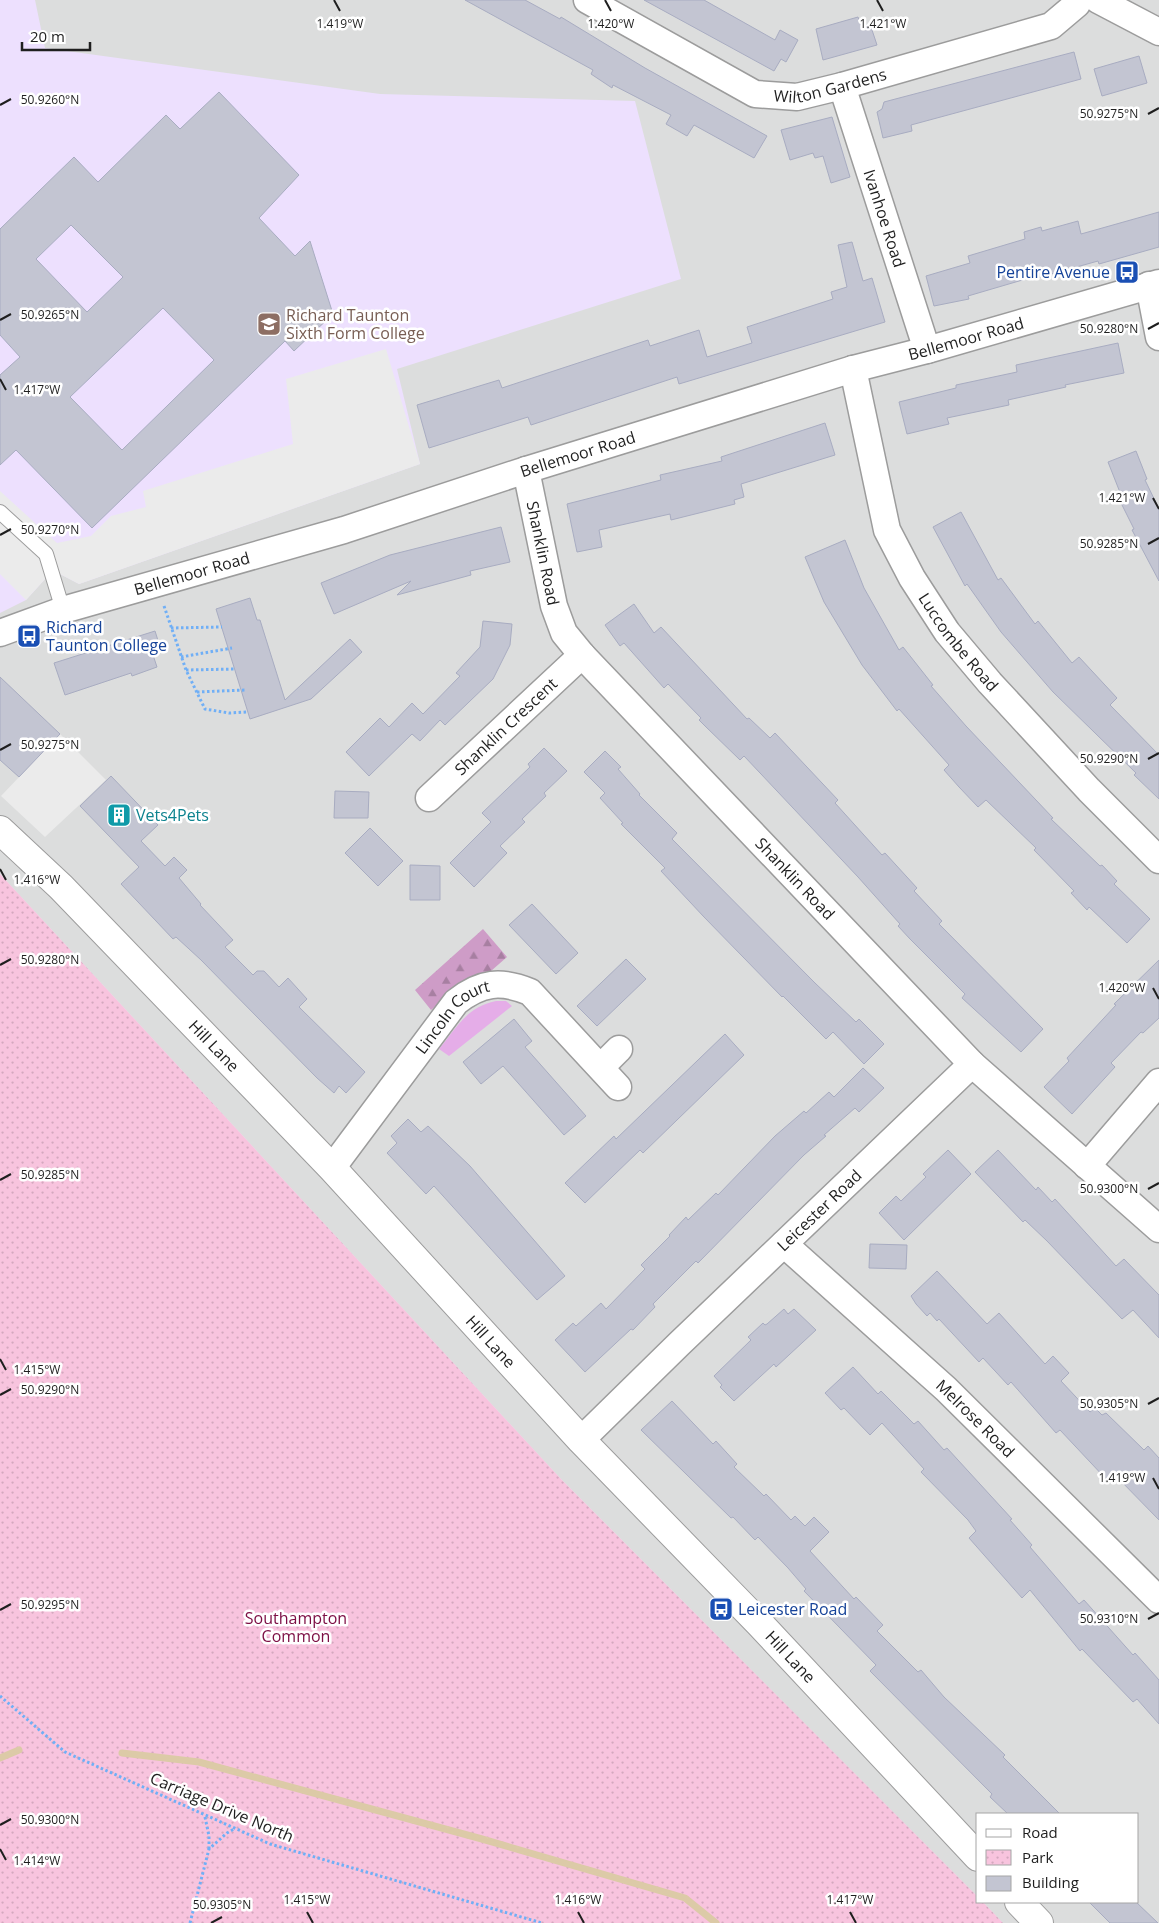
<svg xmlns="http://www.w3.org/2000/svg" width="1159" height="1923" font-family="'Open Sans',sans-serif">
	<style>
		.residential { fill: #dcdddd }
		.education { fill: #ede0fe }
		.grass { fill: #e5ade8 }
		.forest { fill: url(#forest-firs) }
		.park { fill: url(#park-dots) }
		.parking { fill: #ebebeb }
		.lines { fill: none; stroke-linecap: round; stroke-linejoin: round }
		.stream { stroke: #dccaa7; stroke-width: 7 }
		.building { fill: #c3c5d2; stroke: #a8acc1; fill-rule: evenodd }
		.service-casing { stroke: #9c9c9c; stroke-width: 16 }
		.minor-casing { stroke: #9c9c9c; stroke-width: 29 }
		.tertiary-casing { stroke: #9c9c9c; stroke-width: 30 }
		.path { stroke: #70aff6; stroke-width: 3; stroke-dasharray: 2.5 2.5; stroke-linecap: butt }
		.service { stroke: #fff; stroke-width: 14 }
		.minor { stroke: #fff; stroke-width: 26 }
		.tertiary { stroke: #fff; stroke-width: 28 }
		.ticks { fill: none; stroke: #1f1f1f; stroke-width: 2 }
		.labels { text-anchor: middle; stroke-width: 5; stroke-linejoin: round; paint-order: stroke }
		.street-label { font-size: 16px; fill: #1f1f1f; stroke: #fff }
		.transit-label { font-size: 16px; fill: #164399; stroke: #fff; text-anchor: start }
		.education-label { font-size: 16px; fill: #785e54; stroke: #fff; text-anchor: start }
		.culture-label { font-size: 16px; fill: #0d838f; stroke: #fff; text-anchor: start }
		.park-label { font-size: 16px; fill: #7c0e44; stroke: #fff }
		.ticks-label { font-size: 12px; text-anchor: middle; fill: #1f1f1f; stroke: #fff; stroke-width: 5; stroke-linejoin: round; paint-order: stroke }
	</style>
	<defs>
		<pattern id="forest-firs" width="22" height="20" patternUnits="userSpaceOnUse" patternTransform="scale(1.25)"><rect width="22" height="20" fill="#ce9cc7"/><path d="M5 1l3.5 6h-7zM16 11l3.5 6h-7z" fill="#a77fa1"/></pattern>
		<pattern id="park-dots" width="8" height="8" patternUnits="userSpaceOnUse" patternTransform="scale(1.25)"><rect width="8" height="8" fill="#f8c4de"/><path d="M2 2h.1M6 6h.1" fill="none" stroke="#d4a8be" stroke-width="1.8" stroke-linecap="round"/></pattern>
	</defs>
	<rect width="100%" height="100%" fill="#e7e6f0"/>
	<polygon class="residential" points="0,0 1159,0 1159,1923 1003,1923 983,1902 1138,1902 1138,1814 978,1814 978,1897 561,1479 0,874"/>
	<polygon class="education" points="0,0 35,0 45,48 380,94 635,101 681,279 397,369 420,464 79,584 60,574 46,578 26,600 0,613"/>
	<path class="grass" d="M 496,1001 L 506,1001 L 512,1006 L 449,1056 L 439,1049 C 457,1027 467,1007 496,1001 Z"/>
	<polygon class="forest" points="483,929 507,957 491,971 463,984 431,1010 415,990"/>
	<polygon class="park" points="0,874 561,1479 978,1897 978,1902 983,1902 1003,1923 0,1923"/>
	<g class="parking">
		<polygon points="386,349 420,464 79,584 60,574 46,578 26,600 0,574 0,491 57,543 91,536 111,516 146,507 143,491 293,444 286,379"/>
		<polygon points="60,734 106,780 45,837 1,796"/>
	</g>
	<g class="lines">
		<g class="stream">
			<polyline points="122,1753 199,1762 482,1839 685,1898 716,1923"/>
			<polyline points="0,1758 19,1750"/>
		</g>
	</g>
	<g class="building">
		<polygon points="465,0 525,0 560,19 561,17 645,68 767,136 754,158 694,125 687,136 666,124 671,115 613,85 612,88 591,74 593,70"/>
		<polygon points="644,0 704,0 775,40 780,30 798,40 786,62 781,59 774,71"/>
		<polygon points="858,17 861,26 870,24 877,45 823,60 816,29"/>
		<polygon points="1074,52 1081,79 911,125 912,131 883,138 877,112 882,109 884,102"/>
		<polygon points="1139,56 1147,83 1102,96 1094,69"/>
		<path d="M 219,92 L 299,175 L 259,218 L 295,256 L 310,241 L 333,314 L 294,351 L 285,341 L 92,528 L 16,450 L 0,465 L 0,375 L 20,357 L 0,335 L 0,229 L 74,157 L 98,182 L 166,115 L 180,129 ZM 71,225 L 123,277 L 87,312 L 36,259 ZM 163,308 L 214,360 L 122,450 L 70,397 Z"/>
		<polygon points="832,117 850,177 831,183 823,156 815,158 813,153 790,160 781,130"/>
		<polygon points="1159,212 1159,247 1099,264 1098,261 1037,278 1036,276 968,296 969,299 934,306 926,276 970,263 968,256 1025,239 1024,232 1041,227 1042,231 1078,221 1081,234"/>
		<polygon points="852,242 863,281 872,278 885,322 679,384 677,377 531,425 528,417 429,448 417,405 499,380 502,388 648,340 650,346 699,330 707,357 752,343 747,327 833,299 831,292 847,287 838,245"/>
		<polygon points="1118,343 1124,373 1065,385 1066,387 1008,400 1009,405 947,418 949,424 907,434 899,402 956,388 956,385 1017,372 1016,365"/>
		<polygon points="825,423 835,455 741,484 744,497 734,500 735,504 671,520 670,514 599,530 602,547 577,552 567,504 661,480 660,475 722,461 721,457"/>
		<polygon points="1136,451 1147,479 1145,480 1159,509 1159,581 1132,530 1134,529 1120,501 1123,500 1108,462"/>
		<polygon points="961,512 998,580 1001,578 1035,624 1038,621 1072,663 1079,657 1117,698 1110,705 1159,755 1159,799 1134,775 1136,773 1053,692 1001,632 967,584 965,586 933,527"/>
		<polygon points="501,527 510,562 470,571 471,575 397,595 411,581 334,614 321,583 390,555"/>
		<polygon points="845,540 864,588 899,650 903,647 933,685 931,686 966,726 1053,818 1051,819 1100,866 1102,865 1117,881 1114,884 1150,919 1127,943 1089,907 1087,910 1071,893 1074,891 1034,850 1036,848 986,800 978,807 959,787 944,770 949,765 899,709 897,711 862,665 824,602 805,557"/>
		<polygon points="250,598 257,620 260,620 285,700 350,639 362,652 311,699 250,719 216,609"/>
		<polygon points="634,604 654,633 661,627 747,719 749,718 770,738 775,733 838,800 835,803 882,855 885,853 917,888 914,891 942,921 939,924 1043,1029 1021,1052 962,998 965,994 910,939 898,926 900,924 858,877 744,756 740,760 705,726 699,720 701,718 668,684 664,688 624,643 620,646 605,625"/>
		<polygon points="483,621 512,624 510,645 493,679 445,725 440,720 420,741 412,734 369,776 346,752 380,718 389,727 412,703 423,714 460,676 456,673 480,647"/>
		<polygon points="155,631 161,650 152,652 157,667 132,676 131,673 65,695 54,663"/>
		<polygon points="0,677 60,734 19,777 0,760"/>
		<polygon points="544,748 567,771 544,793 546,796 522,819 525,822 500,846 507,853 474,887 450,863 491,822 482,813 530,767 528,764"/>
		<polygon points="605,751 621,767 618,769 640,794 639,795 677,833 672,839 815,983 856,1022 859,1019 884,1044 864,1064 833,1032 826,1039 783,996 782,997 704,917 661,871 665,868 621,824 623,823 600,798 605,793 584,772"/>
		<polygon points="111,776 158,825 141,841 165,866 174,857 187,870 179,878 201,904 200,905 233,940 225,947 253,975 257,971 264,971 279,987 288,978 307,999 299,1007 365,1072 346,1093 339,1086 334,1093 317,1078 201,960 176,937 173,939 121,884 139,867 80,806"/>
		<polygon points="335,791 369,792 368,818 334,818"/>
		<polygon points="370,828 403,861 378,886 345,853"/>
		<polygon points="410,865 440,866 440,900 410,900"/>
		<polygon points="532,904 578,953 556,974 509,925"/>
		<polygon points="626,959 646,979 597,1026 577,1006"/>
		<polygon points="1159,960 1159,1018 1143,1033 1141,1032 1111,1063 1115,1067 1072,1114 1044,1087 1069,1061 1067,1058 1116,1005 1114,1004"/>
		<polygon points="514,1019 532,1041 525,1047 586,1116 564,1135 503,1066 481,1084 463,1062"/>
		<polygon points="725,1034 744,1055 643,1153 640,1150 585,1203 565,1183 614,1136 616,1139"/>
		<polygon points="863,1068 884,1088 859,1112 855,1108 824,1135 826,1136 804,1155 698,1263 696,1261 653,1304 655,1307 633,1330 631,1329 585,1372 555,1340 573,1323 576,1326 601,1303 606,1309 645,1269 641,1265 670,1236 669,1235 686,1217 688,1220 716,1193 718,1195 775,1136 804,1111 806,1113 829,1092 834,1097"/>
		<polygon points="408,1119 421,1132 428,1126 470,1166 565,1276 537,1300 434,1186 426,1194 387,1153 397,1143 391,1136"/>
		<polygon points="948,1150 971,1174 904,1240 879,1213 896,1196 901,1201 926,1177 923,1174"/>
		<polygon points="998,1150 1036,1190 1038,1187 1052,1202 1055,1199 1116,1266 1124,1259 1159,1295 1159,1338 1133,1310 1122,1319 1047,1241 1025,1220 1023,1222 975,1172"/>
		<polygon points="870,1244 907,1245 906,1269 869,1268"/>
		<polygon points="937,1271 987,1324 999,1313 1045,1364 1053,1356 1069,1373 1061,1381 1090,1412 1095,1408 1102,1415 1106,1413 1144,1450 1148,1446 1159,1458 1159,1520 1115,1475 1112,1479 1109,1476 1106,1479 1060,1430 1056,1433 1011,1382 1008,1385 983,1358 979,1362 939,1319 937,1321 930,1313 927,1316 916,1304 911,1296"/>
		<polygon points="784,1309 788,1314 794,1309 816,1330 776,1367 774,1364 734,1401 720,1387 722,1385 714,1376 751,1340 748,1337 763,1323 765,1325 767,1324"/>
		<polygon points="853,1367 878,1394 881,1391 914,1424 918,1421 944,1450 947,1448 1012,1519 1010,1520 1032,1545 1030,1547 1079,1604 1084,1600 1133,1655 1135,1653 1159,1680 1159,1724 1137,1699 1133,1702 1082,1649 1080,1651 1030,1590 1022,1598 969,1538 976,1531 968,1520 921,1472 924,1469 882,1423 870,1435 844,1408 841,1410 825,1393"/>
		<polygon points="672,1401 713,1444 716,1441 737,1464 734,1467 764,1496 766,1494 791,1520 795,1516 805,1526 814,1517 829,1532 810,1551 854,1599 856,1597 883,1625 877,1631 918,1672 921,1670 944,1697 1005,1755 1003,1757 1060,1814 1008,1814 990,1797 992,1794 870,1671 876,1665 804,1591 806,1589 788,1568 758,1537 755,1540 733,1517 731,1518 641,1430"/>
		<polygon points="1089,1902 1136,1902 1158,1923 1110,1923"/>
	</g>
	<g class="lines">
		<g class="service-casing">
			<polyline id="service" points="0,512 46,554 63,610"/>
		</g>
		<g class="minor-casing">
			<g id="minor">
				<path id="s1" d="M 587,0 L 755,94 L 797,97 L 842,86 L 1051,26 L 1077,4 L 1079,0"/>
				<polyline points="1098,0 1159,32"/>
				<path id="s2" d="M 842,86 L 927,350"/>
				<polyline points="1149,285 1159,337"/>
				<path id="s3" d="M 853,369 L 887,530 L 912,578 L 947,632 L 990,683 L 1089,790 L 1159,860"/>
				<path id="s4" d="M 526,470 L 554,606 L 564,633 L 582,655 L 972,1064 L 1159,1229"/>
				<path id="s5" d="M 0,633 L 63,610 L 344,530 L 526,470 L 853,369 L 927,350 L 1159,283"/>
				<path id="s6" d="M 429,798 L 582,655"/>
				<polyline points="601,1067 619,1049"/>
				<polyline points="1087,1166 1159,1082"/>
				<path id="s7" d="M 332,1168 L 456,1002 C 481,982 501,980 530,992 L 618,1087"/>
				<path id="s8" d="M 784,1244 L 946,1389 L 1159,1600"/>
				<path id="s9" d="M 581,1440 L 679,1344 L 972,1064"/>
			</g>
		</g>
		<g class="tertiary-casing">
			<g id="tertiary">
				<path id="s10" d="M 0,830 L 61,887 L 332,1168 L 581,1440 L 759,1623 L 978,1857"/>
				<polyline points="1019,1902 1039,1923"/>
			</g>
		</g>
		<g class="path">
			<polyline points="164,606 186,670 205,709 229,713 247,712"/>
			<polyline points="171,628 222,627"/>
			<polyline points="181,657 232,648"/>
			<polyline points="186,670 236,669"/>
			<polyline points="197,692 245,690"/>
			<polyline points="0,1696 65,1752 270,1844 542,1923"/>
			<polyline points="205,1817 209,1836 209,1849"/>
			<polyline points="190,1923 209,1849 227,1833 234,1829"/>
		</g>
		<use href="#service" class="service"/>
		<use href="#minor" class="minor"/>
		<use href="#tertiary" class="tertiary"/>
	</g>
	<path class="ticks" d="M 334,0 L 340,11M 605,0 L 611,11M 877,0 L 883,11M 0,105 L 11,99M 1148,114 L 1159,108M 0,320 L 11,314M 1148,329 L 1159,323M 0,379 L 6,390M 1153,498 L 1159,509M 0,535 L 11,529M 1148,544 L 1159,538M 0,750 L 11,744M 1148,759 L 1159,753M 0,869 L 6,880M 0,965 L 11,959M 1153,988 L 1159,999M 0,1180 L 11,1174M 1148,1189 L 1159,1183M 0,1359 L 6,1370M 0,1395 L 11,1389M 1148,1404 L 1159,1398M 1153,1478 L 1159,1489M 0,1610 L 11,1604M 1148,1619 L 1159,1613M 0,1825 L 11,1819M 0,1849 L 6,1860M 307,1912 L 313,1923M 578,1912 L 584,1923M 850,1912 L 856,1923M 211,1923 L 222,1917"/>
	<defs>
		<g id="bus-square" transform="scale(1.25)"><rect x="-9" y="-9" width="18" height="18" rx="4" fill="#1a4fb4" stroke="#fff"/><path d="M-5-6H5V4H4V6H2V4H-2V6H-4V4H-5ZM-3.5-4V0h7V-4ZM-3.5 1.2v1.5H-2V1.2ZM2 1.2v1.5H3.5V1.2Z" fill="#fff"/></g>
		<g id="university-square" transform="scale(1.25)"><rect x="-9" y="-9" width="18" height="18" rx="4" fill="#8d6e63" stroke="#fff"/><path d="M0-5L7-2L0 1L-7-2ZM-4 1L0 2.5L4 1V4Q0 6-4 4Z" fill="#fff"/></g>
		<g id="building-square" transform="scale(1.25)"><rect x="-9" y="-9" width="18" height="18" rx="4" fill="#0f9aa8" stroke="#fff"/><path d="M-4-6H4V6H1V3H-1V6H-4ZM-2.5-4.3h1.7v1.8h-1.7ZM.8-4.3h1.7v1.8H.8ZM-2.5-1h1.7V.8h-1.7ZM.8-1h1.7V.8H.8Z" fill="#fff"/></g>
	</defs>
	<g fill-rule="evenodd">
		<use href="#bus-square" x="1127" y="272"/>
		<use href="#university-square" x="269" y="324"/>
		<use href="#bus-square" x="29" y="636"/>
		<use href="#building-square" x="119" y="815"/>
		<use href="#bus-square" x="721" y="1609"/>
	</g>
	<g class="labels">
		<g class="street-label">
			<text dy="6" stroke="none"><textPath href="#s1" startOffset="269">Wilton Gardens</textPath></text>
			<text dy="6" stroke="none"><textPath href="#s2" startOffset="139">Ivanhoe Road</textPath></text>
			<text dy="6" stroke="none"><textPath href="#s5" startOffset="1010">Bellemoor Road</textPath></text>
			<text dy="6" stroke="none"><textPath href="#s5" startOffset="605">Bellemoor Road</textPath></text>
			<text dy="6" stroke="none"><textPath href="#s4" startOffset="85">Shanklin Road</textPath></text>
			<text dy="6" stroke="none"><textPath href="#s5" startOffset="201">Bellemoor Road</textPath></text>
			<text dy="6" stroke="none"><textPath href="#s3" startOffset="298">Luccombe Road</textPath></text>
			<text dy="6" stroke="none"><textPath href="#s6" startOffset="105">Shanklin Crescent</textPath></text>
			<text dy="6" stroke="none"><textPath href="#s4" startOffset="505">Shanklin Road</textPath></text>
			<text dy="6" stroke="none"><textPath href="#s7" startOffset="195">Lincoln Court</textPath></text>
			<text dy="6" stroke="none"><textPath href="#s10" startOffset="304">Hill Lane</textPath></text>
			<text dy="6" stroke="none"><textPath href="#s9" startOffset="331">Leicester Road</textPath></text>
			<text dy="6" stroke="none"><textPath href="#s10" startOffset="709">Hill Lane</textPath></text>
			<text dy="6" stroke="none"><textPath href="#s8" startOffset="259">Melrose Road</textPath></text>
			<text dy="6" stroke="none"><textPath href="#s10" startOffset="1144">Hill Lane</textPath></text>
			<text transform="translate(222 1807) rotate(23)" y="6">Carriage Drive North</text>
		</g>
		<g class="transit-label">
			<text x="1110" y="278" text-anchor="end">Pentire Avenue</text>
			<text x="46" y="633">Richard<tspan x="46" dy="18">Taunton College</tspan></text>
			<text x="738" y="1615">Leicester Road</text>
		</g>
		<g class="education-label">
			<text x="286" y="321">Richard Taunton<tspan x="286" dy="18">Sixth Form College</tspan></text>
		</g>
		<g class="culture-label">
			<text x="136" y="821">Vets4Pets</text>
		</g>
		<g class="park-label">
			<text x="296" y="1624">Southampton<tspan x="296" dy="18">Common</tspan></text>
		</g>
	</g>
	<g class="ticks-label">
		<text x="340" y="28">1.419°W</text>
		<text x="611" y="28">1.420°W</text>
		<text x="883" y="28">1.421°W</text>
		<text x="50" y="104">50.9260°N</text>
		<text x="1109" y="118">50.9275°N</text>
		<text x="50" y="319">50.9265°N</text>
		<text x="1109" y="333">50.9280°N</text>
		<text x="37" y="394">1.417°W</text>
		<text x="1122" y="502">1.421°W</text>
		<text x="50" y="534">50.9270°N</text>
		<text x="1109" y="548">50.9285°N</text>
		<text x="50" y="749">50.9275°N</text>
		<text x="1109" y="763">50.9290°N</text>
		<text x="37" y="884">1.416°W</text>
		<text x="50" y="964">50.9280°N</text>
		<text x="1122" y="992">1.420°W</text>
		<text x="50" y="1179">50.9285°N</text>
		<text x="1109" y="1193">50.9300°N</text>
		<text x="37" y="1374">1.415°W</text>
		<text x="50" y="1394">50.9290°N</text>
		<text x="1109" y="1408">50.9305°N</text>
		<text x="1122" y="1482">1.419°W</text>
		<text x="50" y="1609">50.9295°N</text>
		<text x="1109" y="1623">50.9310°N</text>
		<text x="50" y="1824">50.9300°N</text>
		<text x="37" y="1865">1.414°W</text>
		<text x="307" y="1904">1.415°W</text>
		<text x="578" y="1904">1.416°W</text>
		<text x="850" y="1904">1.417°W</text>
		<text x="222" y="1909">50.9305°N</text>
	</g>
	<rect x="976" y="1813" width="162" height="90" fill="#ffffff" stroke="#a5a5a5"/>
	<rect x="986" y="1829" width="25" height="8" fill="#ffffff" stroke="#a5a5a5"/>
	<text x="1022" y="1838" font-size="15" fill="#1f1f1f">Road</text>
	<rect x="986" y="1850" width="25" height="15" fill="url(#park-dots)" stroke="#a5a5a5"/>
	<text x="1022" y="1863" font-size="15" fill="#1f1f1f">Park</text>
	<rect x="986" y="1876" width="25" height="15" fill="#c3c5d2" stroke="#a5a5a5"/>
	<text x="1022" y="1888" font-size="15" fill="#1f1f1f">Building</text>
	<path d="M22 42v8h68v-8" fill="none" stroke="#1f1f1f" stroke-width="2.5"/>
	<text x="30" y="42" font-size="15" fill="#1f1f1f" stroke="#ffffff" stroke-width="4" paint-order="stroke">20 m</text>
</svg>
